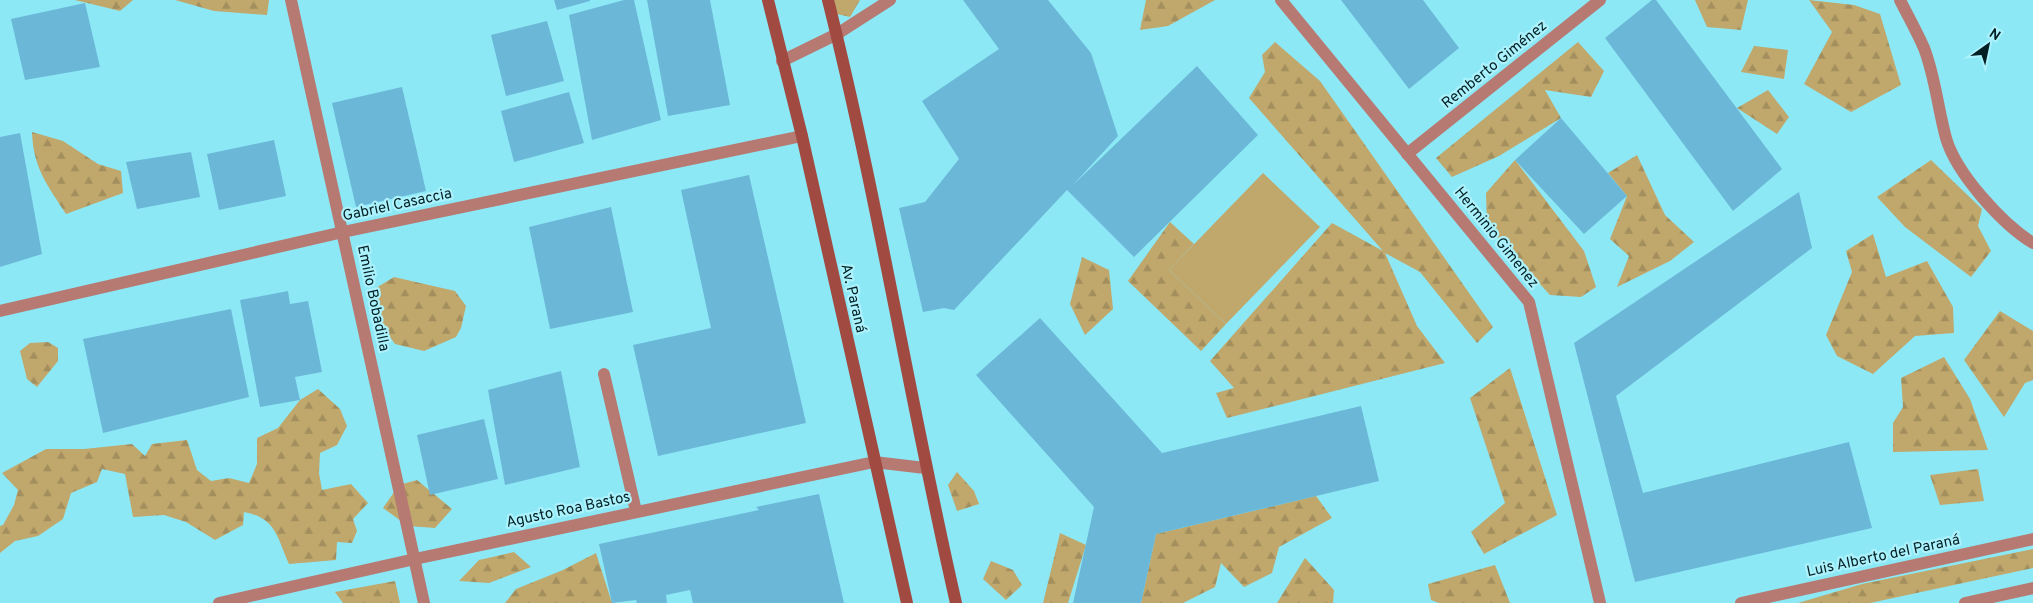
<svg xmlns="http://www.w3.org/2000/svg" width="2033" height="603" font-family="Overpass,sans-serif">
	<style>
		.grass { fill: #c0a76c }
		.forest { fill: url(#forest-firs) }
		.building { fill: #6bb7d7 }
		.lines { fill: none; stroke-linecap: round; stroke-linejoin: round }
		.lane { stroke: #b77a72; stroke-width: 12 }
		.street { stroke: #b77a72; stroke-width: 12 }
		.secondary { stroke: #a14a41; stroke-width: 12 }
		.labels { text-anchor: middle; stroke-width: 4.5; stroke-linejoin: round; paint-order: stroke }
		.street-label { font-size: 15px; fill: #022024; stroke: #acf2fd }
	</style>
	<defs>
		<pattern id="forest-firs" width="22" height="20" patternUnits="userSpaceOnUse" patternTransform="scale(1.25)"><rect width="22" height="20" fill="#c0a76c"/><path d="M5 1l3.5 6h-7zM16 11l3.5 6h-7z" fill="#a38f5d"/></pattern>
	</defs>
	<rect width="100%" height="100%" fill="#8de8f6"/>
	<polygon class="grass" points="1263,173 1320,227 1226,324 1169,270"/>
	<g class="forest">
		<polygon points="75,0 133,0 120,11"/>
		<polygon points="175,0 269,0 267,15 214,11"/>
		<polygon points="832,0 860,0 850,17 837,14"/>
		<polygon points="1146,0 1215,0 1168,26 1140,30"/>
		<polygon points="1695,0 1748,0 1741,30 1707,27"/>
		<polygon points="1809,0 1854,5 1880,14 1901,85 1851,112 1804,84 1832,32"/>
		<polygon points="1275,42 1320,81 1493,327 1477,343 1420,272 1385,253 1417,326 1445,363 1227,418 1216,393 1234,388 1210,361 1332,223 1383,251 1249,98 1265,72 1262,55"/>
		<polygon points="1578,42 1604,71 1591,97 1545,90 1561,118 1499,156 1452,177 1436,158"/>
		<polygon points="1754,46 1788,50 1784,79 1741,72"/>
		<polygon points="1768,90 1789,117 1777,134 1737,108"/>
		<path d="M 32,132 L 63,141 L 98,164 L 121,171 L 123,193 L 66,214 C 48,186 33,168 32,132 Z"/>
		<polygon points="1637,155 1665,215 1694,242 1670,261 1617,287 1629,256 1610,239 1627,196 1608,173"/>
		<polygon points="1515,160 1584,251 1596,287 1581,297 1550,295 1487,226 1486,193"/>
		<polygon points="1931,160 1982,209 1978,226 1991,251 1971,277 1905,227 1877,197"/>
		<polygon points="1170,222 1194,244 1169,270 1226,324 1201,351 1128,281"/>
		<polygon points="1873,234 1886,277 1927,261 1953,307 1954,333 1915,336 1873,374 1837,356 1826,335 1852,272 1846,251"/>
		<polygon points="1082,257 1109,270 1113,309 1085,335 1070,304"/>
		<polygon points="394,277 455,291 466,306 461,328 456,337 424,351 395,344 387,333 373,324 371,306 376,288"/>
		<polygon points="2000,311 2033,331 2033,380 2025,383 2004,417 1964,360"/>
		<polygon points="48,342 58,348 58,361 37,387 27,379 20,351 30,343"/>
		<polygon points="1944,357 1970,399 1988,450 1893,452 1893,423 1903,407 1901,378"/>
		<polygon points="1510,368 1557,515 1484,554 1471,532 1505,503 1470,398"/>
		<path d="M 318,389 L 340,409 L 347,426 L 337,445 L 320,453 L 319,473 L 322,490 L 351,484 L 368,503 L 353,519 L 357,531 L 352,543 L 337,542 L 336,560 L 289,564 C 277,537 276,518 244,512 L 243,525 L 215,540 L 186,522 L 164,515 L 133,517 L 125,474 L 102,469 L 97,482 L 71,493 L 63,519 L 38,536 L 15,541 L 0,553 L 0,526 L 3,525 L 14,505 L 18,490 L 2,473 L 46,449 L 84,449 L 132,444 L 145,456 L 152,444 L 187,440 L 197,470 L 211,481 L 229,478 L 249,483 L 257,464 L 257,438 L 278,428 L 300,400 Z"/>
		<polygon points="1978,469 1984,501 1940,505 1930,475"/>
		<polygon points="957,472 974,491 979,504 957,511 948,485"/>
		<polygon points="417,480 452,509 435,528 408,526 383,508 399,485"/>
		<polygon points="1316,496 1332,518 1279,547 1272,573 1244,587 1221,563 1215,587 1183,603 1141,603 1156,534"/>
		<polygon points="1060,533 1086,545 1068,603 1043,603"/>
		<polygon points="2033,549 2033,568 1870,603 1798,603 1862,584"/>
		<polygon points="514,552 531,567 489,583 459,581 479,560"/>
		<polygon points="596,553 612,603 505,603 516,589 563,570"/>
		<polygon points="1305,558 1334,590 1333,603 1277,603"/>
		<polygon points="991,561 1013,570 1022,585 1006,600 983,579"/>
		<polygon points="1495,565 1510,603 1439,603 1431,600 1428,584"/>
		<polygon points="395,581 400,603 343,603 335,592"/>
	</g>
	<g class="building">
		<polygon points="554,0 590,0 590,1 557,10"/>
		<polygon points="624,0 634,0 661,120 592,140 569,15"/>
		<polygon points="647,0 710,0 730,105 668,116"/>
		<polygon points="963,0 1048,0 1091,53 1118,136 1073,185 1197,66 1258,135 1134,257 1067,190 954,310 944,308 923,312 899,208 925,202 959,159 922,101 999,49"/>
		<polygon points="1341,0 1423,0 1459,48 1409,89"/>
		<polygon points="1652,0 1656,0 1782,169 1733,211 1605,38"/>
		<polygon points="85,3 100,67 25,80 11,19"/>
		<polygon points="547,21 564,81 506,96 491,35"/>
		<polygon points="402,87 426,191 356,207 332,103"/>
		<polygon points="569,92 584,143 514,162 501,111"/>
		<polygon points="1561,118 1627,196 1584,234 1515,160"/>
		<polygon points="20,133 42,254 0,267 0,137"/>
		<polygon points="274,140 286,196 219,210 207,154"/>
		<polygon points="191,152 200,197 137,209 126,162"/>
		<polygon points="749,175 806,423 658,456 633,345 711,328 681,190"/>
		<polygon points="1799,192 1812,248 1616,396 1643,493 1849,442 1872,528 1635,582 1574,343"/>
		<polygon points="611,207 633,312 550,329 529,227"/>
		<polygon points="288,291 290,304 308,301 322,372 295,377 300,400 260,407 240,300"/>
		<polygon points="231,309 249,397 103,433 83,339"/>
		<polygon points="1040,318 1162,453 1361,406 1379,481 1156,534 1141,603 1073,603 1094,507 976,375"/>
		<polygon points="561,371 580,467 505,485 488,390"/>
		<polygon points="484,419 498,479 430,495 417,435"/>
		<polygon points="819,494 844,603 693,603 690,590 666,595 667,603 637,603 636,600 612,603 599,544 759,510 756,507"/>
	</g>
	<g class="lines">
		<polyline class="lane" points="604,374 636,511"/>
		<g class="street">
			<polyline points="291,0 424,603"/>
			<polyline points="1281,0 1529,302 1600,603"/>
			<path d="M 1900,0 C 1908,16 1917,32 1924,48 C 1935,76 1938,109 1946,138 C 1956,173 2002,224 2033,243"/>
			<polyline points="782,61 837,34 890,0"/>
			<polyline points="1407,154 1600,0"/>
			<polyline points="0,311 343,232 802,136"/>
			<polyline points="219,603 415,559 874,462 925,468"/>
			<polyline points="1741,603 2033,539"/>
			<polyline points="1965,603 2033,588"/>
		</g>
		<g class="secondary">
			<polyline points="768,0 802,136 907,603"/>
			<path d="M 828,0 C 878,199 910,403 956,603"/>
		</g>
	</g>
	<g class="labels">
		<g class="street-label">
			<text transform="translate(1494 64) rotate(-39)" y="5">Remberto Giménez</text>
			<text transform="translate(397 204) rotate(-12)" y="5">Gabriel Casaccia</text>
			<text transform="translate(1497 237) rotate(51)" y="5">Herminio Gimenez</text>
			<text transform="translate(374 298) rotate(78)" y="5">Emilio Bobadilla</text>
			<text transform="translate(854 298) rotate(77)" y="5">Av. Paraná</text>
			<text transform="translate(568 509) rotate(-12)" y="5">Agusto Roa Bastos</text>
			<text transform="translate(1883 555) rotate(-12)" y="5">Luis Alberto del Paraná</text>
		</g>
	</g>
	<g transform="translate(1988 45) rotate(33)" stroke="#acf2fd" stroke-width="4" paint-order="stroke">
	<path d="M0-4L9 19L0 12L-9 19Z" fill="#022024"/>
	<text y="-8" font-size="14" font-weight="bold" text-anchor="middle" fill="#022024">N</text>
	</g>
</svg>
